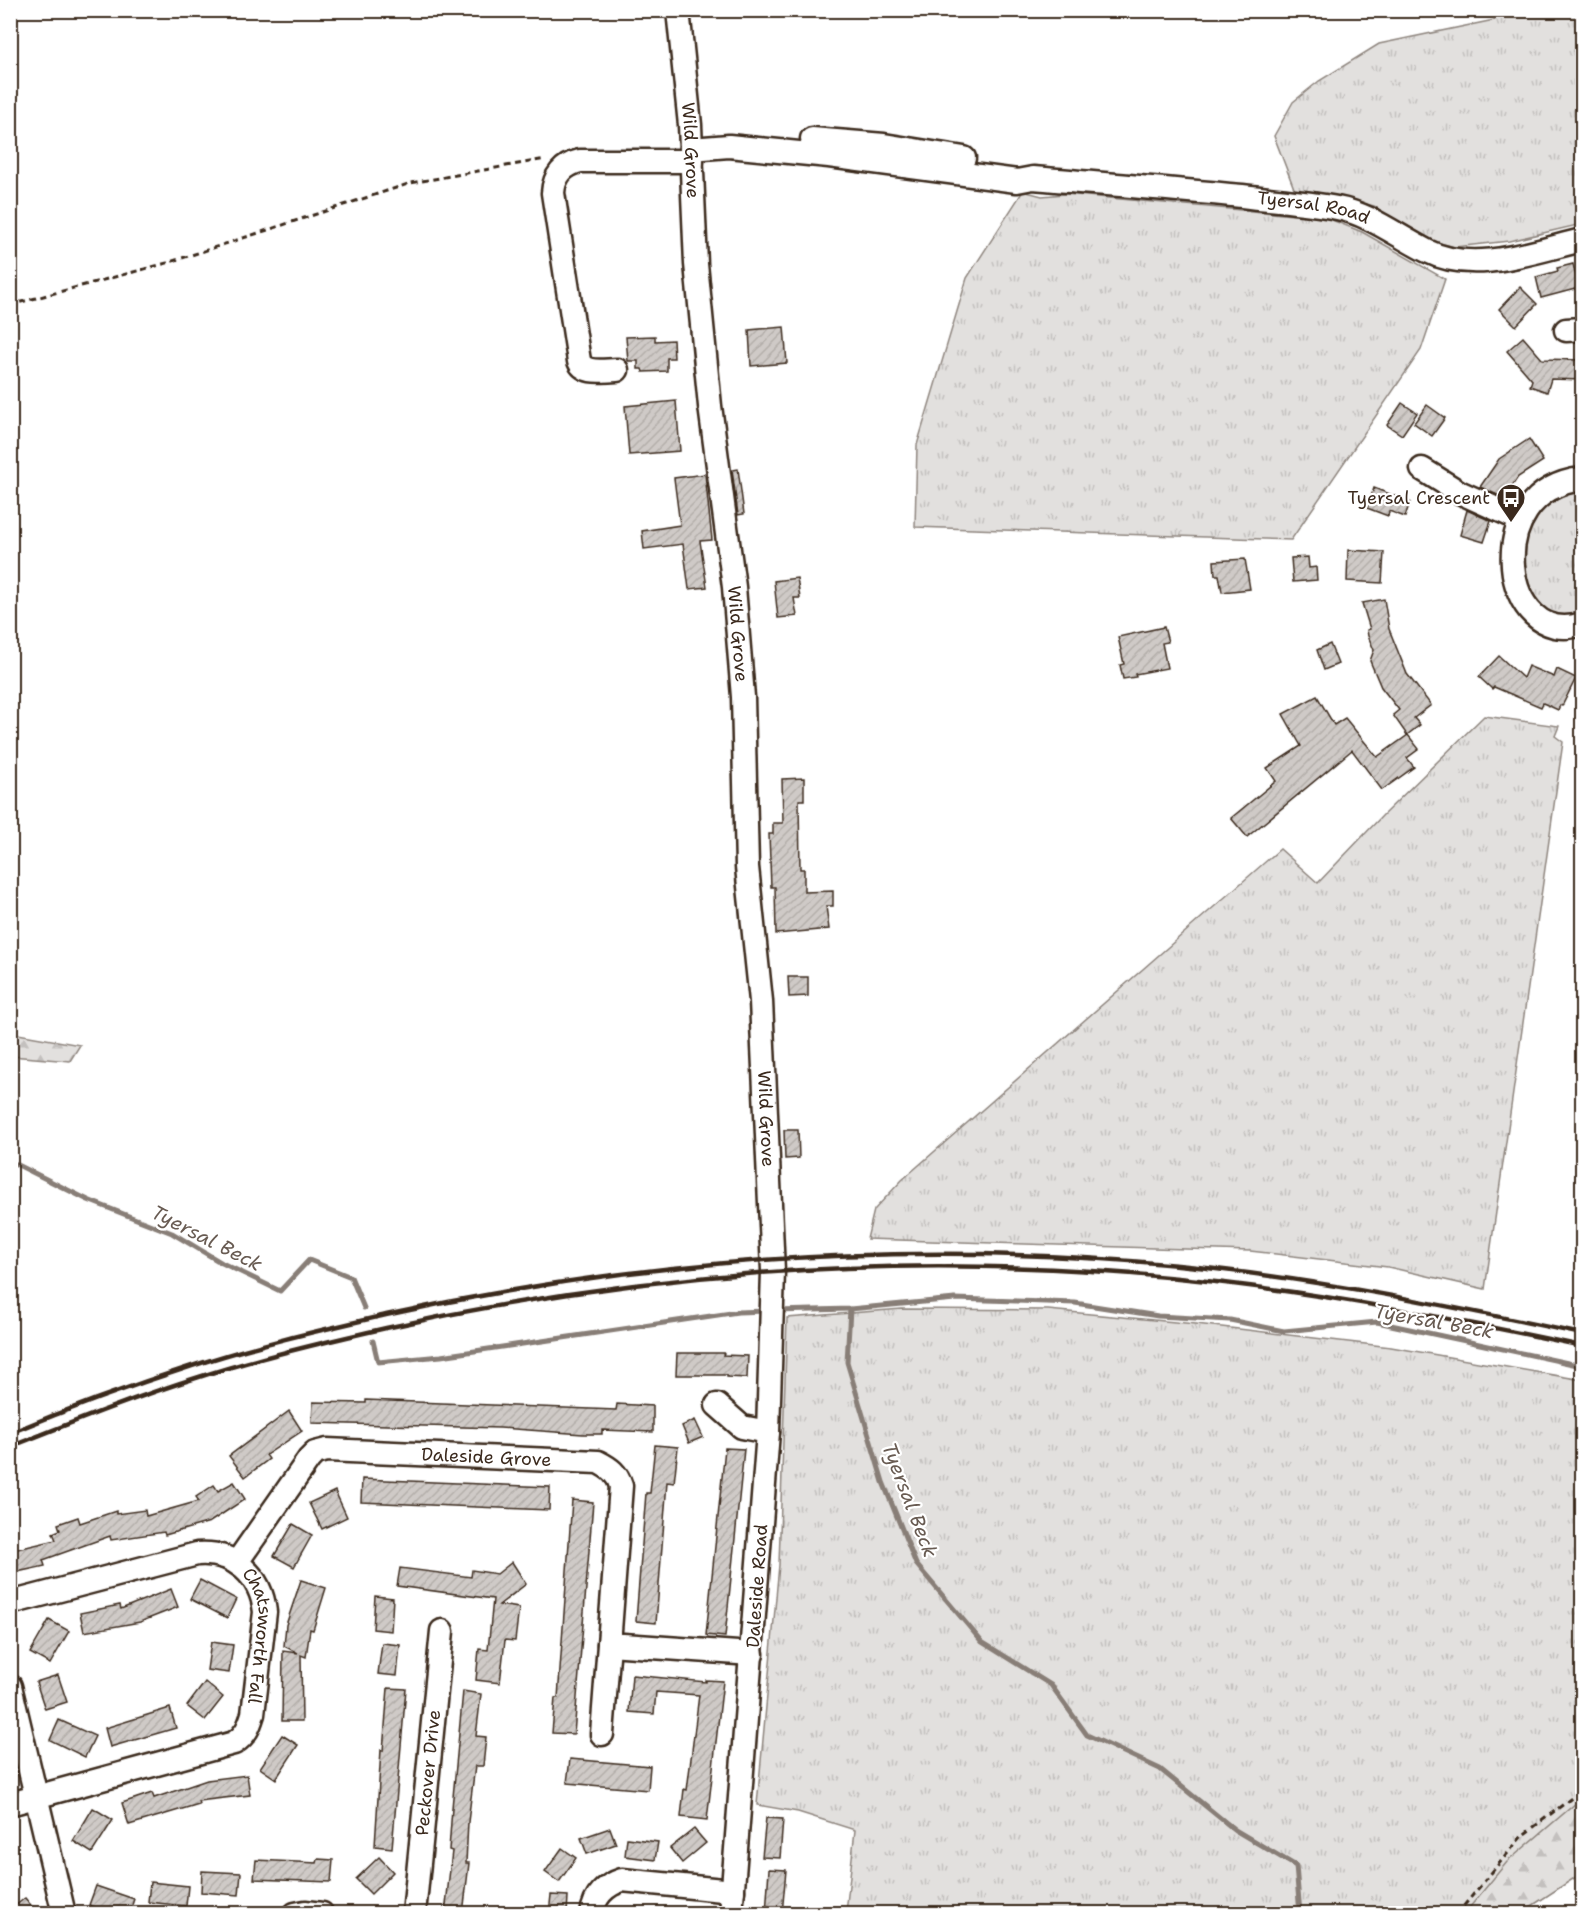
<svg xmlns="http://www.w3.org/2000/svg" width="1593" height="1924" font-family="'Shantell Sans',sans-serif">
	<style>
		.grass { fill: url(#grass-tufts); stroke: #8e857e; stroke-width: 1.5 }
		.forest { fill: url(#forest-firs); stroke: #8e857e; stroke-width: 1.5 }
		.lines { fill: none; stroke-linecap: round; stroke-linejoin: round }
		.stream { stroke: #887e77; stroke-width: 5 }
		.building { fill: url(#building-hatch); stroke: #3b2a1e; stroke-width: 1.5 }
		.minor-casing { stroke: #3b2a1e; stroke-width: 27 }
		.path { stroke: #3b2a1e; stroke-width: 3; stroke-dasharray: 6 4.5; stroke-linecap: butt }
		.minor { stroke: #fff; stroke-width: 22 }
		.rail { stroke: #3b2a1e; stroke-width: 4.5 }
		.labels { text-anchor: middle; stroke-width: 4.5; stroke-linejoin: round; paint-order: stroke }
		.street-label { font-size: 18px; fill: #3b2a1e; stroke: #fff }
		.poi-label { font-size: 18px; fill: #3b2a1e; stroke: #fff; text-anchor: end }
		.water-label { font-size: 20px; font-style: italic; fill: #685b52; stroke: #fff }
	</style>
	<defs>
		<pattern id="grass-tufts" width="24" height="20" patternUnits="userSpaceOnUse" patternTransform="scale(1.5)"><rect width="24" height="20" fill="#e2e0de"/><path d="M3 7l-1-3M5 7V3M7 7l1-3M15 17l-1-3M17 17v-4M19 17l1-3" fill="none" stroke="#c3c0be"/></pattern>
		<pattern id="forest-firs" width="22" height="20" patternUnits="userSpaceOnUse" patternTransform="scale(1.5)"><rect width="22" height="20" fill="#e2e0de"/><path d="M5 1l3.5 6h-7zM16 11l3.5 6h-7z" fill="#c3c0be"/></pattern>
		<pattern id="building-hatch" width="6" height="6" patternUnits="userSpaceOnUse" patternTransform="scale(1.5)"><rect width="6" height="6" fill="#cfcac7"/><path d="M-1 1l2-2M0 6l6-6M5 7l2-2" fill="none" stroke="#b3aeaa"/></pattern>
	</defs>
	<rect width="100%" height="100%" fill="#fff"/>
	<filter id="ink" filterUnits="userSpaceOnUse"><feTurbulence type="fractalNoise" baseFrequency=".0167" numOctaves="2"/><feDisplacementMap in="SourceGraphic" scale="12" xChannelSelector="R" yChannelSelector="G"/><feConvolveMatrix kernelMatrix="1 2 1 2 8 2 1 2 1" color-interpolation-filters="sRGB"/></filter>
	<g filter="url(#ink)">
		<g class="grass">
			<polygon points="1506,11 1582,11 1582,224 1509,241 1455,247 1425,239 1374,206 1317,193 1295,191 1274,136 1293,102 1319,81 1379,44 1494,20"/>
			<polygon points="1023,191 1042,196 1065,194 1327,218 1362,232 1445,279 1421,350 1291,540 915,527 917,445 967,278"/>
			<polygon points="1582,486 1582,615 1553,617 1546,613 1524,586 1523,535 1544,504"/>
			<polygon points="1484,716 1559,726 1555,736 1563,742 1485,1289 1388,1267 1250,1251 867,1239 874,1210 902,1180 1280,849 1318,883 1383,815"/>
			<polygon points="902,1309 1048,1310 1196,1324 1391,1347 1582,1380 1582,1872 1521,1913 846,1913 855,1830 798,1812 757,1805 779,1565 787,1318"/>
		</g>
		<g class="forest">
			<polygon points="10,1032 18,1034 80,1045 70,1061 11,1056"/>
			<polygon points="1582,1798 1582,1873 1521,1913 1465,1913 1507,1862"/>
		</g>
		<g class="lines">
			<g class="stream">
				<polyline points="10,1161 88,1200 172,1233 222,1263 280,1291 309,1260 351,1277 364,1308"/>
				<polyline points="850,1309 847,1362 883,1482 916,1564 982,1642 1051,1685 1087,1735 1160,1769 1235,1830 1296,1866 1300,1914"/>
				<polyline points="776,1311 850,1309 955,1299 1075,1303 1158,1316 1230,1320 1284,1331 1377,1322 1582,1366"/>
				<polyline points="373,1341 378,1362 441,1356 738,1312 767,1311"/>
			</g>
		</g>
		<g class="building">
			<polygon points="1573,264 1579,288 1541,298 1536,277 1558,271 1557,268"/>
			<polygon points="1520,287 1537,304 1516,326 1499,309"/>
			<polygon points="784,327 787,363 751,366 749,330"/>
			<polygon points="655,336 655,341 673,340 674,358 667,358 667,371 643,372 642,369 638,369 638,361 628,361 626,337"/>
			<polygon points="1523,337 1542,359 1582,360 1582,380 1551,379 1547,392 1530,386 1532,380 1507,351"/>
			<polygon points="676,401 680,451 629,455 625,406"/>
			<polygon points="1402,403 1417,413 1402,435 1387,425"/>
			<polygon points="1427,405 1445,418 1432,436 1414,423"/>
			<polygon points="1529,439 1543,461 1518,477 1504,498 1480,487 1499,459"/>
			<polygon points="738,469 744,514 738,515 732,470"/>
			<polygon points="705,474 712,540 700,541 707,587 689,589 683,544 644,549 642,531 680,525 674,478"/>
			<polygon points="1374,488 1410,502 1405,517 1389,511 1388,516 1367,508"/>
			<polygon points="1467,510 1491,521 1484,542 1460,535"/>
			<polygon points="1348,550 1384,552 1382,583 1347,581"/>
			<polygon points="1308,557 1309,568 1316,567 1317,580 1293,582 1291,558"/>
			<polygon points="1245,559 1250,589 1222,592 1219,575 1215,575 1214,561"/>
			<polygon points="797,578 800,598 794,598 797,616 778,618 774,581"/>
			<polygon points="1384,599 1389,629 1407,674 1431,705 1414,718 1420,725 1407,735 1393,715 1399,710 1381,687 1370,661 1374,650 1368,636 1367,630 1370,629 1362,603"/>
			<polygon points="1164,627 1168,642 1162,643 1167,668 1135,674 1136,677 1123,679 1120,665 1124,664 1118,637"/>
			<polygon points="1330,644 1338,664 1324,670 1317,650"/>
			<polygon points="1499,656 1523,678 1528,666 1554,677 1557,669 1576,678 1562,706 1560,705 1558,710 1543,703 1541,707 1494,687 1492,689 1479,677"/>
			<polygon points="1317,696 1334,725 1345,718 1377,757 1408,735 1419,749 1407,758 1414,767 1382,790 1352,750 1247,837 1231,818 1276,781 1267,768 1301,746 1283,714"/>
			<polygon points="804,778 804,800 799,800 800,869 804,869 804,892 833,891 833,906 826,906 829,929 776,934 775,887 771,887 769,834 773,834 773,823 783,823 782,779"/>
			<polygon points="788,977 808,977 808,996 789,997"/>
			<polygon points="784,1130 798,1130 799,1158 785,1159"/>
			<polygon points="677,1353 724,1353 723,1355 748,1356 747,1378 727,1377 727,1375 676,1375"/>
			<polygon points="366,1400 616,1410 617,1404 653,1406 653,1432 602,1430 602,1434 583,1434 500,1428 312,1423 313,1402 366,1403"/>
			<polygon points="289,1411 302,1431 266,1455 269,1459 245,1477 229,1456"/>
			<polygon points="695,1420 703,1437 689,1443 682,1426"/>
			<polygon points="655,1445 678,1447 674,1483 667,1482 656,1623 636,1621 646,1493 650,1493"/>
			<polygon points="725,1448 744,1449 725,1637 706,1635"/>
			<polygon points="362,1479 550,1487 549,1510 361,1502"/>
			<polygon points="234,1482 245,1499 210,1522 165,1535 164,1532 111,1540 110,1536 43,1560 45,1566 17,1572 13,1550 56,1540 53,1533 60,1530 58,1524 78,1517 80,1523 116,1511 116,1514 145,1510 146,1516 199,1501 196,1497 214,1485 218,1491"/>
			<polygon points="335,1491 347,1517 322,1529 309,1503"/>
			<polygon points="572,1500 593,1502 574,1734 552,1733 555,1698 558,1698"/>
			<polygon points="293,1524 312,1535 294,1567 274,1556"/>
			<polygon points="512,1562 526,1584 499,1605 519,1608 515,1641 505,1640 500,1683 476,1680 479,1649 488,1650 493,1599 397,1586 400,1568 471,1577 472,1570 497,1574"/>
			<polygon points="200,1580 236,1599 227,1618 190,1599"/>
			<polygon points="301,1580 326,1588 313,1630 310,1629 306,1657 301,1655 302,1721 282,1721 283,1651 298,1653 284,1646 286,1625"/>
			<polygon points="171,1589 178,1607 140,1622 84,1632 80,1613 120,1605 121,1609"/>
			<polygon points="375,1596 393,1598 391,1631 373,1629"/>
			<polygon points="49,1620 69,1631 50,1664 30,1653"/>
			<polygon points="211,1642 233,1645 229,1673 207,1670"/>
			<polygon points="382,1643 400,1645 397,1676 378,1674"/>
			<polygon points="58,1675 67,1702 45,1709 36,1682"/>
			<polygon points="632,1675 706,1682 706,1680 723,1681 707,1820 681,1817 684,1789 687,1790 699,1695 656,1692 654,1714 629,1712"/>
			<polygon points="205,1682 223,1697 205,1720 187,1706"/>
			<polygon points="388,1688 406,1689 392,1848 375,1846 381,1750 383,1751"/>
			<polygon points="463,1691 481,1694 476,1736 486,1737 483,1766 475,1766 468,1822 466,1863 469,1863 463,1914 445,1914 452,1851 449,1850 452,1808"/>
			<polygon points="170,1708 176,1728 110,1747 105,1728"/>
			<polygon points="59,1720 95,1736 85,1757 50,1740"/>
			<polygon points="282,1735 298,1745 276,1779 260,1768"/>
			<polygon points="570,1759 650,1766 648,1790 567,1783"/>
			<polygon points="247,1775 250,1795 198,1801 199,1804 129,1825 122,1803 152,1793 154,1798 207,1780"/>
			<polygon points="93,1808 113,1820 92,1853 73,1841"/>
			<polygon points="766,1818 783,1819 780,1858 762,1857"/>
			<polygon points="610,1828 616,1844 587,1854 581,1838"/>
			<polygon points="694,1829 706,1843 682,1863 670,1848"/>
			<polygon points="627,1838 658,1842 655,1860 625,1856"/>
			<polygon points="562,1848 576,1858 559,1882 545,1872"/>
			<polygon points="379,1857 393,1872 371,1894 356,1879"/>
			<polygon points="318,1859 333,1860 331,1882 254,1879 256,1860 317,1863"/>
			<polygon points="769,1869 786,1870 782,1914 766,1914"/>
			<polygon points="202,1871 241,1873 239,1895 201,1892"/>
			<polygon points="150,1882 188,1886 186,1906 148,1902"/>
			<polygon points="96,1886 134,1899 129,1914 113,1914 89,1905"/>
			<polygon points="551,1895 568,1896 567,1914 549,1914"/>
			<polygon points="25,1898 38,1914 10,1914 10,1910"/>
		</g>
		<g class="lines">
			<g class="minor-casing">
				<g id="minor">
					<path id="s1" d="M 678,10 L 690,125 L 696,264 L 710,406 L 734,587 L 743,697 L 747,867 L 761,1001 L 773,1271 L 768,1432 L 731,1914"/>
					<polyline points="812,139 884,145 964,158"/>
					<path id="s2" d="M 691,149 L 729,146 L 829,156 L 1017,181 L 1033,178 C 1103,184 1172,189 1242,196 C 1273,200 1305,202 1337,208 C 1370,214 1397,236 1427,251 C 1474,275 1535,251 1582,240"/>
					<polyline points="1566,330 1582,329"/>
					<path d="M 617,370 C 604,370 584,375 579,361 L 553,193 C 554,176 563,165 580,161 L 692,161"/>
					<polyline points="1422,469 1459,492 1521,520"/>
					<path d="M 1582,479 C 1478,491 1502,651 1582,624"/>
					<polyline points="717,1405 742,1427 768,1432"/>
					<path id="s3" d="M 237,1562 L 309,1459 L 315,1453 L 327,1450 L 598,1462 C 610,1468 617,1473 621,1486 L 609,1644 L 752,1654"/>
					<path id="s4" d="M 10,1603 L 197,1554 C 234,1551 261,1575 265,1612 L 253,1714 C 249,1727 246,1735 234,1743 L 10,1804"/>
					<polyline points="10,1686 64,1914"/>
					<polyline points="602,1734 609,1644"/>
					<polyline points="295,1914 305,1912 322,1914"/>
					<path id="s5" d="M 414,1914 L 442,1631"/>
					<path d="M 592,1914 C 594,1896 606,1885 622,1880 L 733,1891"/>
				</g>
			</g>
			<g class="path">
				<polyline points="10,305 167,263 411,183 546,159"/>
				<polyline points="1457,1914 1522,1836 1582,1790"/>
			</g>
			<use href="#minor" class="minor"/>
			<g class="rail">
				<path d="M 10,1433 C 70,1408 130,1386 192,1366 C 255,1345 321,1330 386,1315 C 647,1257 912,1240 1178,1265 C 1314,1278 1449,1306 1582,1334"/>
				<path d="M 10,1447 C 73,1422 135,1397 199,1377 C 260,1357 324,1342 386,1328 C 647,1270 912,1252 1178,1278 C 1314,1291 1449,1318 1582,1346"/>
			</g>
		</g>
	</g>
	<defs>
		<g id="bus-pin" transform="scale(1.5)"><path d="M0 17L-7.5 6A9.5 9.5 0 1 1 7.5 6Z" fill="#3b2a1e" stroke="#fff"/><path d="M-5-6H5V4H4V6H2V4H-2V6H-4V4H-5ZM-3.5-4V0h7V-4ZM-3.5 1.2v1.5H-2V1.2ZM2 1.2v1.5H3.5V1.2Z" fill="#fff"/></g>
	</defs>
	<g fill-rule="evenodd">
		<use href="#bus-pin" x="1511" y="498"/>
	</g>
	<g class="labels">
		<g class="street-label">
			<text dy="6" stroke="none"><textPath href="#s1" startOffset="141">Wild Grove</textPath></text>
			<text dy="6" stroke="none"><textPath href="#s2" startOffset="627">Tyersal Road</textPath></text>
			<text dy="6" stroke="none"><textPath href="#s1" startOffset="627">Wild Grove</textPath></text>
			<text dy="6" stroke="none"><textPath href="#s1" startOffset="1113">Wild Grove</textPath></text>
			<text dy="6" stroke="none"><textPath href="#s3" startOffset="306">Daleside Grove</textPath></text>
			<text transform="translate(757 1586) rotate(-86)" y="6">Daleside Road</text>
			<text dy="6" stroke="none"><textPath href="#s4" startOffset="316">Chatsworth Fall</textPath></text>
			<text dy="6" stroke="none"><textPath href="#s5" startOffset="142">Peckover Drive</textPath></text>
		</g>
		<g class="poi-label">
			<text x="1490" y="504">Tyersal Crescent</text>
		</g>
		<g class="water-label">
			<text transform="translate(207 1238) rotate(27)" y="7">Tyersal Beck</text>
			<text transform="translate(1434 1321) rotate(10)" y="7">Tyersal Beck</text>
			<text transform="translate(910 1500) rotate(69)" y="7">Tyersal Beck</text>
		</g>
	</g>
	<rect width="1593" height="1924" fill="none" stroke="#fff" stroke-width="36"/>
	<rect x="18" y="18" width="1557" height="1888" fill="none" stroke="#3b2a1e" stroke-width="2" filter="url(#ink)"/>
</svg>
